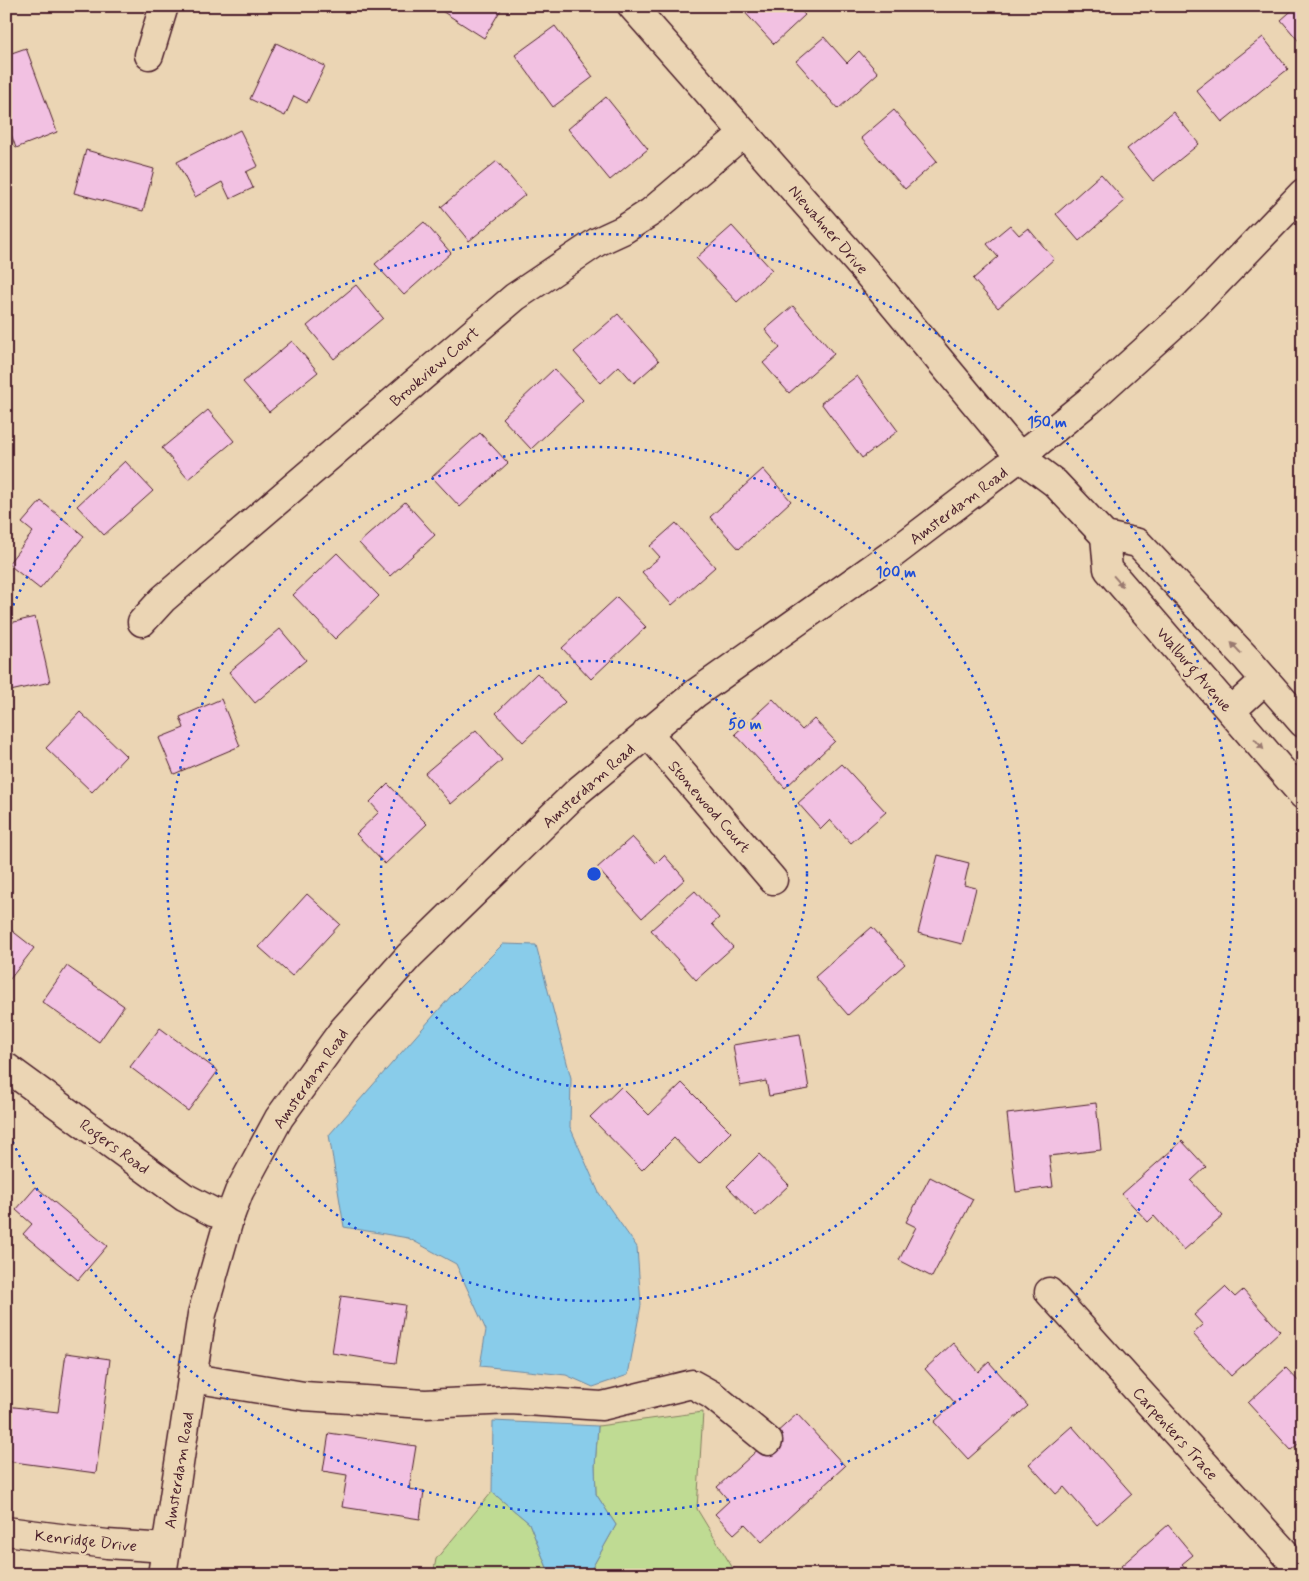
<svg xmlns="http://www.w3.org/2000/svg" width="1309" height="1581" font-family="Mynerve,sans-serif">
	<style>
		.green { fill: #bfdb93; stroke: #847d5f }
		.water { fill: #89ccea; stroke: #70879e }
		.building { fill: #f2c1e2; stroke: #4a1f2b }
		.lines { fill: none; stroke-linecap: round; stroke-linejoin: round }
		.minor-casing { stroke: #4a1f2b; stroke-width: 31 }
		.major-casing { stroke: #4a1f2b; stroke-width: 31 }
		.minor { stroke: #ebd5b4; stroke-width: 28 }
		.major { stroke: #ebd5b4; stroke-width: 28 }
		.oneway { fill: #9a7a70 }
		.ring { fill: none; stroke: #1d4ed8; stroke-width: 2.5; stroke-dasharray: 2.5 5 }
		.labels { text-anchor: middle; stroke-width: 5; stroke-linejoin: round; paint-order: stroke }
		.street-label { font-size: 16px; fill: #4a1f2b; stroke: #ebd5b4 }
		.centre { fill: #1d4ed8; stroke: #ebd5b4; stroke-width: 2.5 }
		.ring-label { font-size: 15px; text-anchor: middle; font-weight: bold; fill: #1d4ed8; stroke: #ebd5b4; stroke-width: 5; stroke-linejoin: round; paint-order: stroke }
	</style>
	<rect width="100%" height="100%" fill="#ebd5b4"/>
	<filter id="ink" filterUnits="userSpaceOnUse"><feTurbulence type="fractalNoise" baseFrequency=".02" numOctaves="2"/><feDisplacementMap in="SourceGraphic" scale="10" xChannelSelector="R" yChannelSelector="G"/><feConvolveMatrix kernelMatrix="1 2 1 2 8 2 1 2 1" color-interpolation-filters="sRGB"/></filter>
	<g filter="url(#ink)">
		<g class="green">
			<polygon points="703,1412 697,1509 737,1575 588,1575 616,1525 596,1494 595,1466 598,1426"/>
			<polygon points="492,1492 529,1523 550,1575 433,1575 436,1559"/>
		</g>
		<g class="water">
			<polygon points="503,944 536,945 571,1078 570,1127 599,1193 637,1247 641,1305 628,1375 593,1387 566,1375 480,1366 486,1330 456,1264 408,1238 344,1227 329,1135 451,996"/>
			<polygon points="493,1421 598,1426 595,1466 596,1494 616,1525 588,1575 550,1575 529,1523 492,1492"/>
		</g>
		<g class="building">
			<polygon points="434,6 503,6 484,38"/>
			<polygon points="739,6 796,6 805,15 774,44"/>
			<polygon points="1297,6 1303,6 1303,46 1281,20"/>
			<polygon points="555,26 593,77 553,107 515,55"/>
			<polygon points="824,37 847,63 859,51 878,73 838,109 796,61"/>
			<polygon points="1263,37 1288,69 1222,122 1196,90"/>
			<polygon points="276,43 325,66 307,103 294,96 285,116 250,99"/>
			<polygon points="26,48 57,132 16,148 6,120 6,55"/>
			<polygon points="606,97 648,149 610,180 568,129"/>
			<polygon points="894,110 937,161 905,189 861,138"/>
			<polygon points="1173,112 1199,144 1153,181 1127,149"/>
			<polygon points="240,130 258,166 246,172 253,188 230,199 222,182 195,197 177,162"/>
			<polygon points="86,150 154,169 143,211 74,193"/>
			<polygon points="497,161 525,195 469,241 441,207"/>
			<polygon points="1101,174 1125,201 1079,241 1056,214"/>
			<polygon points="424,222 451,253 404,295 375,264"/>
			<polygon points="1010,225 1019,235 1028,228 1054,259 998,308 973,279 998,257 987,244"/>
			<polygon points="732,226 772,270 737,302 696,258"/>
			<polygon points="356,285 383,318 334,359 307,326"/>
			<polygon points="793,306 834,354 789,393 763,363 780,348 765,330"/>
			<polygon points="618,314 659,361 634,383 619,366 601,383 574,352"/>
			<polygon points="292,341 318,372 269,412 243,382"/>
			<polygon points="554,369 583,400 531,449 502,418"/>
			<polygon points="857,376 898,431 862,458 821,403"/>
			<polygon points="208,410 234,441 188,479 162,448"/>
			<polygon points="480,433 508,463 460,507 432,477"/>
			<polygon points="125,461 153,491 104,535 77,506"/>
			<polygon points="763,469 791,501 739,549 710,517"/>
			<polygon points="41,501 84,536 40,589 8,564 33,532 22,523"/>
			<polygon points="405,502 435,535 390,576 359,543"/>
			<polygon points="676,523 715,567 672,605 642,572 660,557 650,546"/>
			<polygon points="337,553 379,596 335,639 293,595"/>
			<polygon points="617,597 646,627 591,679 562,648"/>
			<polygon points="35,617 50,682 6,692 6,624"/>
			<polygon points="280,629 306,660 255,703 229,672"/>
			<polygon points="537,673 565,702 523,742 496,713"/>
			<polygon points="221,699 240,746 174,774 159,738 184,728 180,717"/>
			<polygon points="773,699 802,730 814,719 835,741 785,788 735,734"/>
			<polygon points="80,712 126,756 92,792 46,748"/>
			<polygon points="476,730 502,760 451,804 425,773"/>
			<polygon points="842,764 886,812 851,843 830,820 821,829 798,803"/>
			<polygon points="388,784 427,824 385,864 356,834 379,812 370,802"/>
			<polygon points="632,837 656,863 664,855 685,879 642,918 597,868"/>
			<polygon points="938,855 969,863 964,885 976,888 962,944 918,933"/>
			<polygon points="695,891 719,918 712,924 733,947 696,980 651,930"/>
			<polygon points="307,894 340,924 292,976 259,947"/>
			<polygon points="6,926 34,948 10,979 6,976"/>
			<polygon points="872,927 905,964 848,1015 815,977"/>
			<polygon points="67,966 124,1006 99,1042 42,1002"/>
			<polygon points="160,1028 218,1071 188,1111 130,1067"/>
			<polygon points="800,1034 809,1089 769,1096 766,1081 740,1086 733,1045"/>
			<polygon points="682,1083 731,1132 699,1164 674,1138 642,1170 590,1117 621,1087 649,1115"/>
			<polygon points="1096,1103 1101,1150 1049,1156 1053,1187 1016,1192 1007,1114"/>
			<polygon points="1182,1141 1206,1167 1191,1181 1223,1216 1184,1250 1154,1216 1148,1222 1122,1194"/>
			<polygon points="759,1154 789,1185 756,1216 727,1186"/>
			<polygon points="930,1177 973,1199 932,1277 899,1260 916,1227 906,1222"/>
			<polygon points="36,1187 107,1246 78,1280 23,1234 32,1224 16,1210"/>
			<polygon points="1225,1287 1235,1297 1243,1290 1280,1331 1231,1376 1193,1334 1203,1325 1194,1315"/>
			<polygon points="341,1296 405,1305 396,1363 332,1353"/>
			<polygon points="953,1343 978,1372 989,1362 1028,1406 968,1459 934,1422 955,1403 925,1369"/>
			<polygon points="66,1353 110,1359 96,1473 6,1461 6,1406 58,1412"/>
			<polygon points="1286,1368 1303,1386 1303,1449 1298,1444 1291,1450 1248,1403"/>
			<polygon points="797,1414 845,1466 762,1542 745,1524 734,1534 715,1514 729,1501 717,1487"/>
			<polygon points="1072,1426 1132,1494 1097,1525 1064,1487 1056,1494 1029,1464"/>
			<polygon points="329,1433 416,1446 409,1489 424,1491 420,1519 342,1507 347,1475 323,1471"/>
			<polygon points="1168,1525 1193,1555 1182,1564 1191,1575 1128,1575 1121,1566"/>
		</g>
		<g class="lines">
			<g class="minor-casing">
				<g id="minor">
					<polyline points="632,6 863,268 1020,457 1055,483 1105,536 1138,543 1247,659 1303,723"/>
					<polyline points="149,55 164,6"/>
					<polyline points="1105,536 1108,569 1303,795"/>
					<polyline points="142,622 163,599 515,297 597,242 623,230 651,212 744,133"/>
					<polyline points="1231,711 1265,680"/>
					<polyline points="647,732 773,880"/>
					<polyline points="6,1067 184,1197 213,1212 230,1216"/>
					<polyline points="1049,1292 1303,1573"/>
					<polyline points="192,1378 304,1396 425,1404 511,1400 602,1406 692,1384 712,1395 768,1441"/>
					<polyline points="6,1531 107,1544 166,1548"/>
				</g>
			</g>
			<g class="major-casing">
				<polyline id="major" points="162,1575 202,1314 230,1216 239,1192 279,1118 343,1030 409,956 578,791 696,693 894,553 1020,457 1089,401 1194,306 1303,193"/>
			</g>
			<use href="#minor" class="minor"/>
			<use href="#major" class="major"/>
		</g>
		<defs><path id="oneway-solid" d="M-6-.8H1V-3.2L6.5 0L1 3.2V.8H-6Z" transform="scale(1.25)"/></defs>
		<g class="oneway">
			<use href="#oneway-solid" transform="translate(1118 581) rotate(49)"/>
			<use href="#oneway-solid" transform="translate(1236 648) rotate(-133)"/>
			<use href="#oneway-solid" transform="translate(1259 744) rotate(49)"/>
		</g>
	</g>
	<g class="ring">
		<circle cx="594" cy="874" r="213"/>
		<circle cx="594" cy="874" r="427"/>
		<path d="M7 619A640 640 0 1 1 7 1129"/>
	</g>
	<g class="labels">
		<g class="street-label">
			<text transform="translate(829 229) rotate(49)" y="6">Niewahner Drive</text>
			<text transform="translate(434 366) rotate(-41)" y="6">Brookview Court</text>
			<text transform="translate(958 505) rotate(-37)" y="6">Amsterdam Road</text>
			<text transform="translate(1195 669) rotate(49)" y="6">Walburg Avenue</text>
			<text transform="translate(588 785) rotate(-42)" y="6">Amsterdam Road</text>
			<text transform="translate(710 806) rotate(49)" y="6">Stonewood Court</text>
			<text transform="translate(310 1078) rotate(-55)" y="6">Amsterdam Road</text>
			<text transform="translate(115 1146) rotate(36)" y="6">Rogers Road</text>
			<text transform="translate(1176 1433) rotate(48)" y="6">Carpenters Trace</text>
			<text transform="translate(178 1470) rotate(-81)" y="6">Amsterdam Road</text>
			<text transform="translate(86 1540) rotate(6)" y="6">Kenridge Drive</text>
		</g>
	</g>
	<circle cx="594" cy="874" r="8" class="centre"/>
	<g class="ring-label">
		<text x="1047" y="427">150 m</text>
		<text x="896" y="577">100 m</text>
		<text x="745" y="729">50 m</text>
	</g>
	<rect width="1309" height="1581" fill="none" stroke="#ebd5b4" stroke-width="25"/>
	<rect x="12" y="12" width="1284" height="1556" fill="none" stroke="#4a1f2b" stroke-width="2" filter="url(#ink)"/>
</svg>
